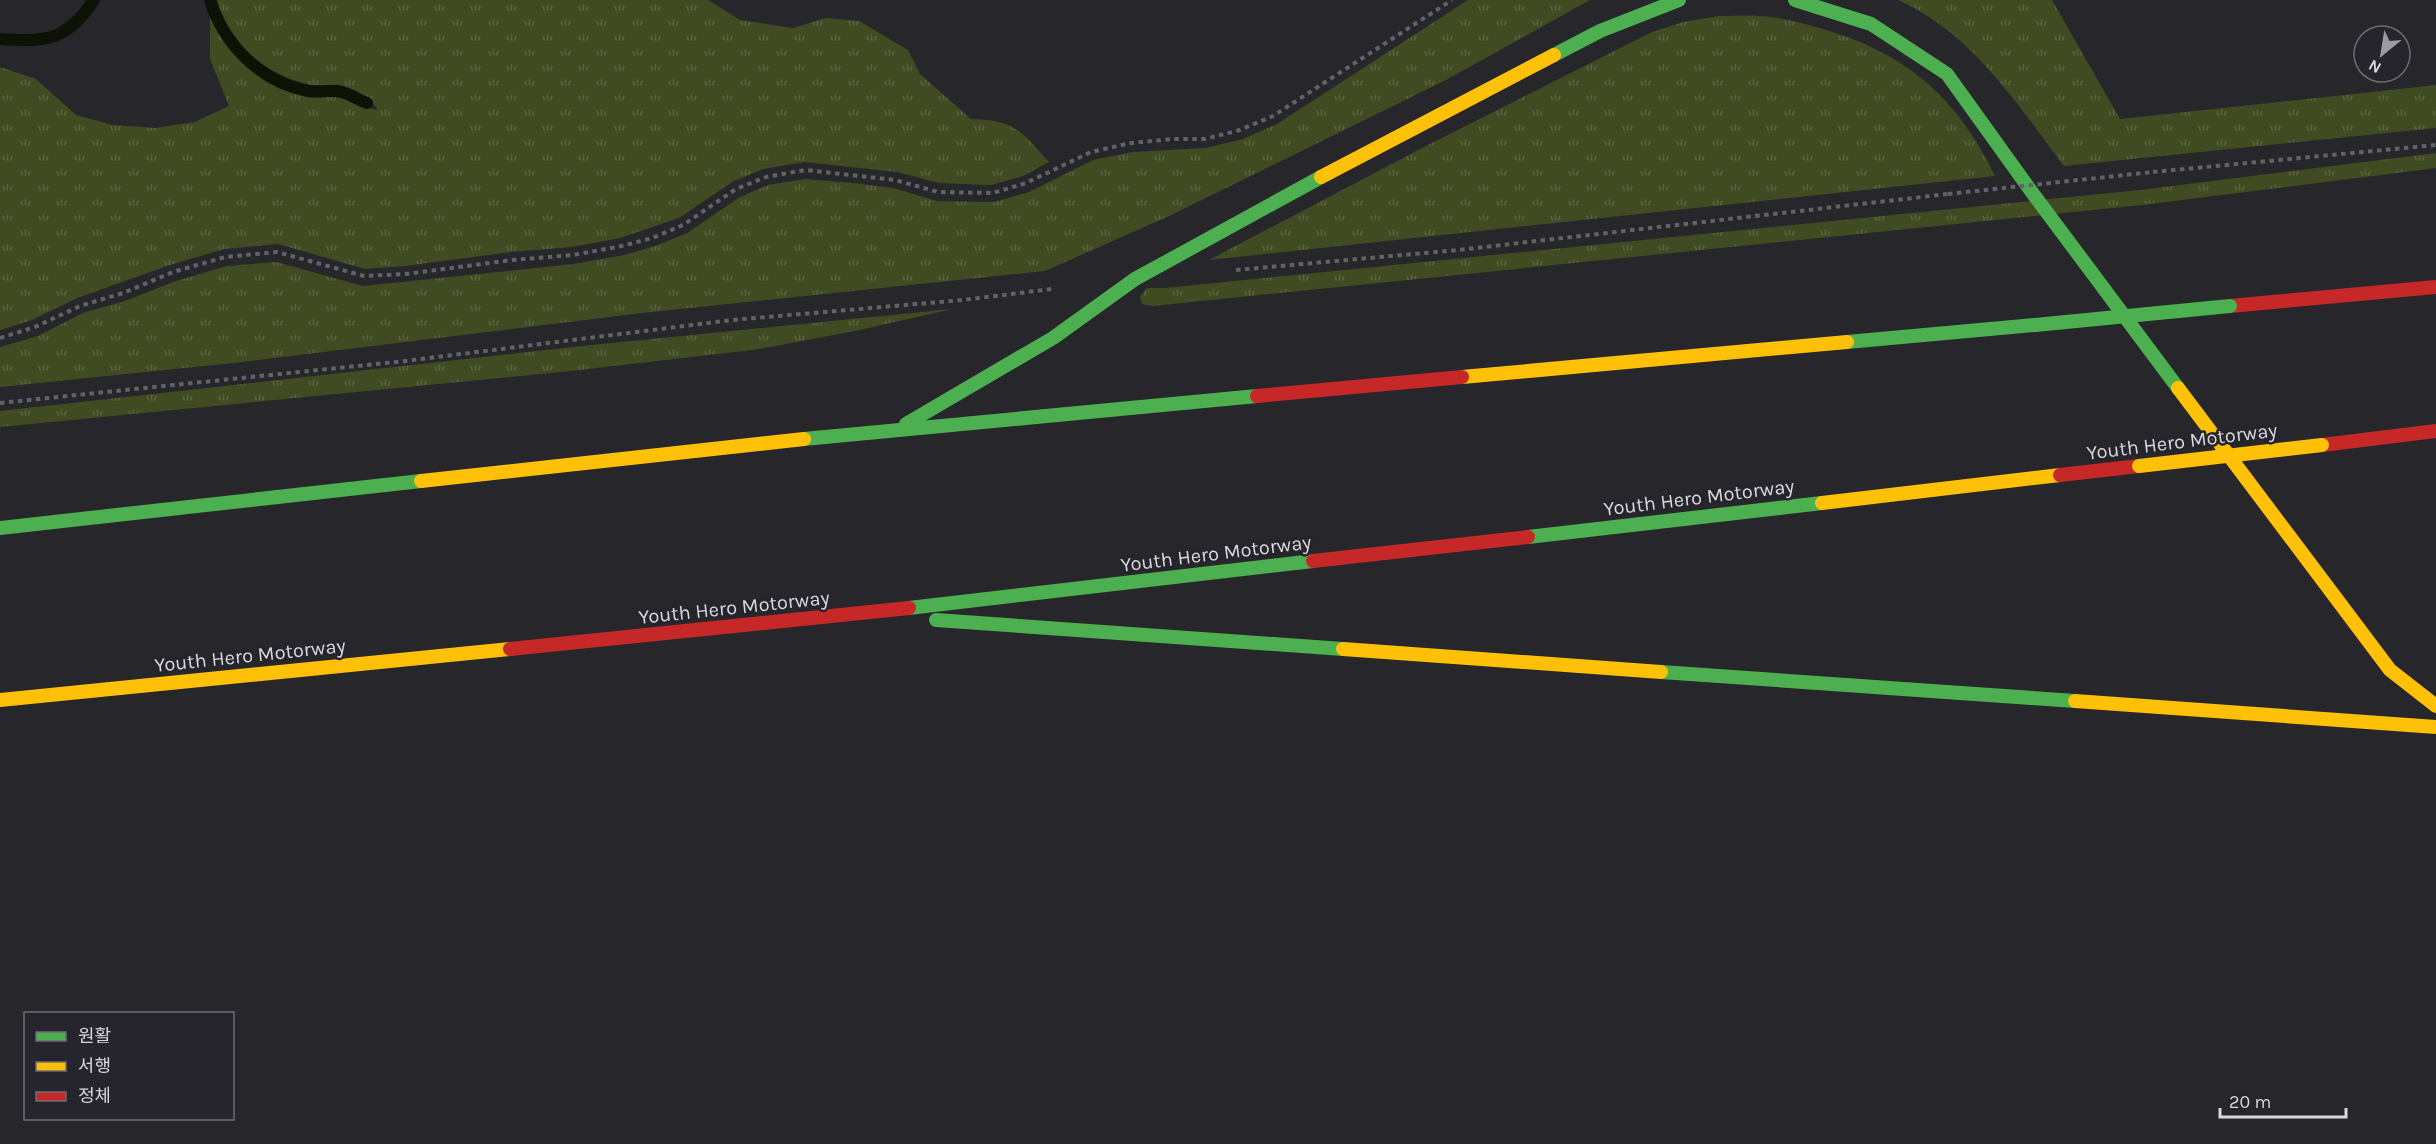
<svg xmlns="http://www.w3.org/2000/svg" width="2436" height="1144" font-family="Karla,'Noto Sans KR',sans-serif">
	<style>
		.grass { fill: url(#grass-tufts) }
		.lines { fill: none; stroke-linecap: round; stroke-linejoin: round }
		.stream { stroke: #0d1204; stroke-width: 12 }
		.path { stroke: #63626a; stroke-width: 4; stroke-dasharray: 4.5 4.5; stroke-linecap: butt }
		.fast { stroke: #4caf50; stroke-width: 14 }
		.slow { stroke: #ffc107; stroke-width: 14 }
		.jam { stroke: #c62828; stroke-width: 14 }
		.path-bridge { stroke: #63626a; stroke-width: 4; stroke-dasharray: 4.5 4.5; stroke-linecap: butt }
		.fast-bridge { stroke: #4caf50; stroke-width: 14 }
		.slow-bridge { stroke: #ffc107; stroke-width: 14 }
		.labels { text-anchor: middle; stroke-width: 5; stroke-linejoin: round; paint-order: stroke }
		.street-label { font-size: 20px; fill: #d9d8de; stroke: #26242c }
	</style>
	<defs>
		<pattern id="grass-tufts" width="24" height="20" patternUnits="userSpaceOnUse" patternTransform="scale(1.5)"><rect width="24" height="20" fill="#404b22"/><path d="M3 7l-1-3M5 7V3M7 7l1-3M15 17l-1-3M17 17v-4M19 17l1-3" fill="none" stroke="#5b6442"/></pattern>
	</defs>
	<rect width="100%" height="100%" fill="#27262a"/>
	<g class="grass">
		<path d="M 217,0 L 708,0 L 740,20 L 793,28 L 826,18 L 859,21 L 908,50 L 920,74 L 971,119 C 1015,120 1021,131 1049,162 L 1023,176 L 991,185 L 939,183 L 897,172 L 804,162 L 763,169 L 732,182 L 679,218 L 620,238 L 572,247 L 511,252 L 405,266 L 365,269 L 278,244 L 224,249 L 170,265 L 77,298 L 32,320 L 0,330 L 0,67 L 36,79 L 76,115 L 113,125 L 155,128 L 195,122 L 229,106 L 210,59 L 210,14 C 233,59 255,82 306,95 C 316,97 328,94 338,96 C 352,99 364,108 378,110 C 370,98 355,88 340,85 C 329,84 318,87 307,84 C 263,73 230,44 217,0 Z"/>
		<polygon points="1468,0 1590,0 1448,79 1169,216 1045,271 642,313 233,363 0,387 0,347 38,336 83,313 125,301 176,281 227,266 276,262 363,286 574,264 624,255 655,246 687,233 740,197 768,185 805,179 853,183 893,188 937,201 994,202 1029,192 1093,160 1133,152 1206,148 1243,139 1277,124"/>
		<path d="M 1898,0 L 2052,0 L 2120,119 L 2436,85 L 2436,128 L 2064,166 C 2018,105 1971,32 1898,0 Z"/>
		<path d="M 1719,16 C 1732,16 1746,15 1760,16 C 1782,17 1802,23 1823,29 C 1907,54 1957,97 1995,176 L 1209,260 L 1422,148 L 1652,32 L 1683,22 Z"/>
		<polygon points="2436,153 2436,168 2142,205 1153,306 1142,304 1140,297 1147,288 1165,288 2140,190"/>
		<polygon points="952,309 860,330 760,349 571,371 0,427 0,411 582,346"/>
	</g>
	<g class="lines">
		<g class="stream">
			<path d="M 210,0 C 224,45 261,82 308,91 C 319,93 331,89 341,92 C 350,94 358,100 367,103"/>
			<path d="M 0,39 C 47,42 66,41 94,0"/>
		</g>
		<g class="path">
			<polyline points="2153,172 2436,145"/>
			<polyline points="1236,270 1458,250 1948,194"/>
			<polyline points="0,338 35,327 80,306 123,293 173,272 225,257 277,252 364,276 406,274 512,260 573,255 622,246 652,238 683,225 736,189 766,177 805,170 895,180 938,192 993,193 1026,183 1091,152 1131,143 1173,139 1205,139 1240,130 1273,116 1452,0"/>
			<polyline points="0,403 405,361 732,320 963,300 1052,289"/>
		</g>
		<g class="fast">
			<polyline points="1795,0 1871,24 1947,74 2031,191 2178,388"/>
			<polyline points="1554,55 1600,31 1679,0"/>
			<polyline points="1847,342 2035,325"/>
			<polyline points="906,424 1053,338 1135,279 1321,177"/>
			<polyline points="804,439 1257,396"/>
			<polyline points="0,528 421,481"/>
			<polyline points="1528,537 1822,503"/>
			<polyline points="909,608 1313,561"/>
			<polyline points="936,620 1343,649"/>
			<polyline points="1661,672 2075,701"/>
		</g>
		<g class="slow">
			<polyline points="1321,177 1554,55"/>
			<polyline points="1462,377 1847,342"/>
			<polyline points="2178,388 2390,670 2436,706"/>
			<polyline points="421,481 804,439"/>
			<polyline points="1822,503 2060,475"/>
			<polyline points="1343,649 1661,672"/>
			<polyline points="0,700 510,649"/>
			<polyline points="2075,701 2436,727"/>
		</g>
		<g class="jam">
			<polyline points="2230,306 2436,287"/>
			<polyline points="1257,396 1462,377"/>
			<polyline points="2322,445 2436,431"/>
			<polyline points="2060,475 2139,466"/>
			<polyline points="1313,561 1528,537"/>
			<polyline points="510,649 909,608"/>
		</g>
		<polyline class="path-bridge" points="1948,194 2153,172"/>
		<polyline class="fast-bridge" points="2035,325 2230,306"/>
		<polyline class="slow-bridge" points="2139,466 2322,445"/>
	</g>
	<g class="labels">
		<g class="street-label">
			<text transform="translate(2182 441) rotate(-7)" y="7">Youth Hero Motorway</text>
			<text transform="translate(1699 497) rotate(-7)" y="7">Youth Hero Motorway</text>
			<text transform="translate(1216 553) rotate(-7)" y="7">Youth Hero Motorway</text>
			<text transform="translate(734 607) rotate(-6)" y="7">Youth Hero Motorway</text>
			<text transform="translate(250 655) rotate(-6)" y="7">Youth Hero Motorway</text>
		</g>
	</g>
	<rect x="24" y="1012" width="210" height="108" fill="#26242c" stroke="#6e6c73" stroke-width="1.5"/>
	<rect x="36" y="1032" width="30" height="9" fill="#4caf50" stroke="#6e6c73" stroke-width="1.5"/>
	<text x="78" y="1042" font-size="18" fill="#d9d8de">원활</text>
	<rect x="36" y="1062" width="30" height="9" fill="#ffc107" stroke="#6e6c73" stroke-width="1.5"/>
	<text x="78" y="1072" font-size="18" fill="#d9d8de">서행</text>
	<rect x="36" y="1092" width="30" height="9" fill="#c62828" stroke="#6e6c73" stroke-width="1.5"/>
	<text x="78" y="1102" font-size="18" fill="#d9d8de">정체</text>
	<g transform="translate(2382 54) rotate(210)"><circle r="28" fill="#26242c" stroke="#6e6c73" stroke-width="1.5"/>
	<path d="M0-4.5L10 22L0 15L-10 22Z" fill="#9b9a9f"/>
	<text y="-9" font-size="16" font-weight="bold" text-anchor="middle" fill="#d9d8de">N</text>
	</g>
	<path d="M2220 1108v9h126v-9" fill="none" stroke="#d9d8de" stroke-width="3"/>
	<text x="2229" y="1108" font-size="18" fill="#d9d8de" stroke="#26242c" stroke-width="4.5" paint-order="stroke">20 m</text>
</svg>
